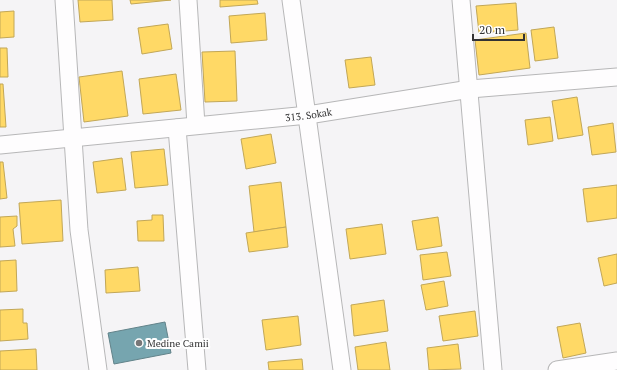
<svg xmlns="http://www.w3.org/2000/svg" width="617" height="370" font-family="'PT Serif',serif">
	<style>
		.homes { fill: #ffd966; stroke: #c2a757 }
		.public { fill: #76a5af; stroke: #62838a }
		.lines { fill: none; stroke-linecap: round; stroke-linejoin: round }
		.minor-casing { stroke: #b7b7b8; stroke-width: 19 }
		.minor { stroke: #fefdfe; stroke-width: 17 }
		.poi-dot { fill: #777778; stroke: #fff; stroke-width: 1.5 }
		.labels { text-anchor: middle; stroke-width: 4; stroke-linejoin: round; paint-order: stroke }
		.street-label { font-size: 10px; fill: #333334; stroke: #fff }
		.poi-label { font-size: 10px; fill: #333334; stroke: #fff; text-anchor: start }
	</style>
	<rect width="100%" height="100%" fill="#f5f4f6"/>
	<g class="homes">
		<polygon points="78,0 112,0 113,20 80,22"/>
		<polygon points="130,0 171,0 131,4"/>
		<polygon points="220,0 257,0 258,4 220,7"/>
		<polygon points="516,3 518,30 479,33 476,6"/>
		<polygon points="14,11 14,37 0,38 0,12"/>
		<polygon points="265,13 267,40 231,43 229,16"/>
		<polygon points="168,24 172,49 142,54 138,28"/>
		<polygon points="554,27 558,58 535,61 531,30"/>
		<polygon points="526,33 530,68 479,75 475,40"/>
		<polygon points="0,48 7,48 8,77 0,77"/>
		<polygon points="235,51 237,101 205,102 202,52"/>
		<polygon points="371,57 375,85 349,88 345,60"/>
		<polygon points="122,71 128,116 84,122 79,77"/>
		<polygon points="176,74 181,110 143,114 139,79"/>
		<polygon points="0,84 3,84 6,127 0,127"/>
		<polygon points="577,97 583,135 558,139 552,101"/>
		<polygon points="550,117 553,141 528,145 525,120"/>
		<polygon points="613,123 616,152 592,155 588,127"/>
		<polygon points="271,134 276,163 246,169 241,139"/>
		<polygon points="164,149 168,185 135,188 131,152"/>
		<polygon points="122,158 126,190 97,193 93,162"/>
		<polygon points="0,162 3,162 7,198 0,199"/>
		<polygon points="281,182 286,227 254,232 249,186"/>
		<polygon points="617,185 617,218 587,222 583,189"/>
		<polygon points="61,200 63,241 22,244 19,203"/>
		<polygon points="152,215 163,215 164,241 138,241 137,221 152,220"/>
		<polygon points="17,216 17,226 13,229 15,246 0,247 0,217"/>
		<polygon points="438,217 442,246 417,250 412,221"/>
		<polygon points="382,224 386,254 350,259 346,229"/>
		<polygon points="286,227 288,247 249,252 246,233"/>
		<polygon points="447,252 451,276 423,280 420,255"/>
		<polygon points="617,254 617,283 604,286 598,258"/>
		<polygon points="16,260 17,291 0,292 0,261"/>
		<polygon points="138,267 140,291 106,293 105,270"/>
		<polygon points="444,281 448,306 426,310 421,285"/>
		<polygon points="384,300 388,331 354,336 351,305"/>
		<polygon points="23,309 23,323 27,323 28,339 0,341 0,310"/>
		<polygon points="475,311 478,336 443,341 439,316"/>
		<polygon points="298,316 301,345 266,350 262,320"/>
		<polygon points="580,323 586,353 563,358 557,327"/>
		<polygon points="386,342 390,370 358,370 355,347"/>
		<polygon points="458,344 461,369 429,370 427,348"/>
		<polygon points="36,349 37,370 0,370 0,351"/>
		<polygon points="302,359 303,370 269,370 268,362"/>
	</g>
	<polygon class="public" points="165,322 171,353 114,364 108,333"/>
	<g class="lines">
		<g class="minor-casing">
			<g id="minor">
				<polyline points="64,0 79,230 98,370"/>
				<polyline points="188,0 196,125"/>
				<polyline points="291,0 342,370"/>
				<polyline points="461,0 493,370"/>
				<polyline points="177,128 197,370"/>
				<path id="s1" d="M 0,145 L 308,115 L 470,89 L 617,77"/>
				<polyline points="557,370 617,361"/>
			</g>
		</g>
		<use href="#minor" class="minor"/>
	</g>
	<circle class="poi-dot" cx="139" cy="343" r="4"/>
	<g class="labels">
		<g class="street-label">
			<text dy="4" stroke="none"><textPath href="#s1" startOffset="310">313. Sokak</textPath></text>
		</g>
		<g class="poi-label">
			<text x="147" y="347">Medine Camii</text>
		</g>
	</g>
	<path d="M473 34v6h51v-6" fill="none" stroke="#333334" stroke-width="2"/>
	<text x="479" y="34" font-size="12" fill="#333334" stroke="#ffffff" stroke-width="3" paint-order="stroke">20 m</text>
</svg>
